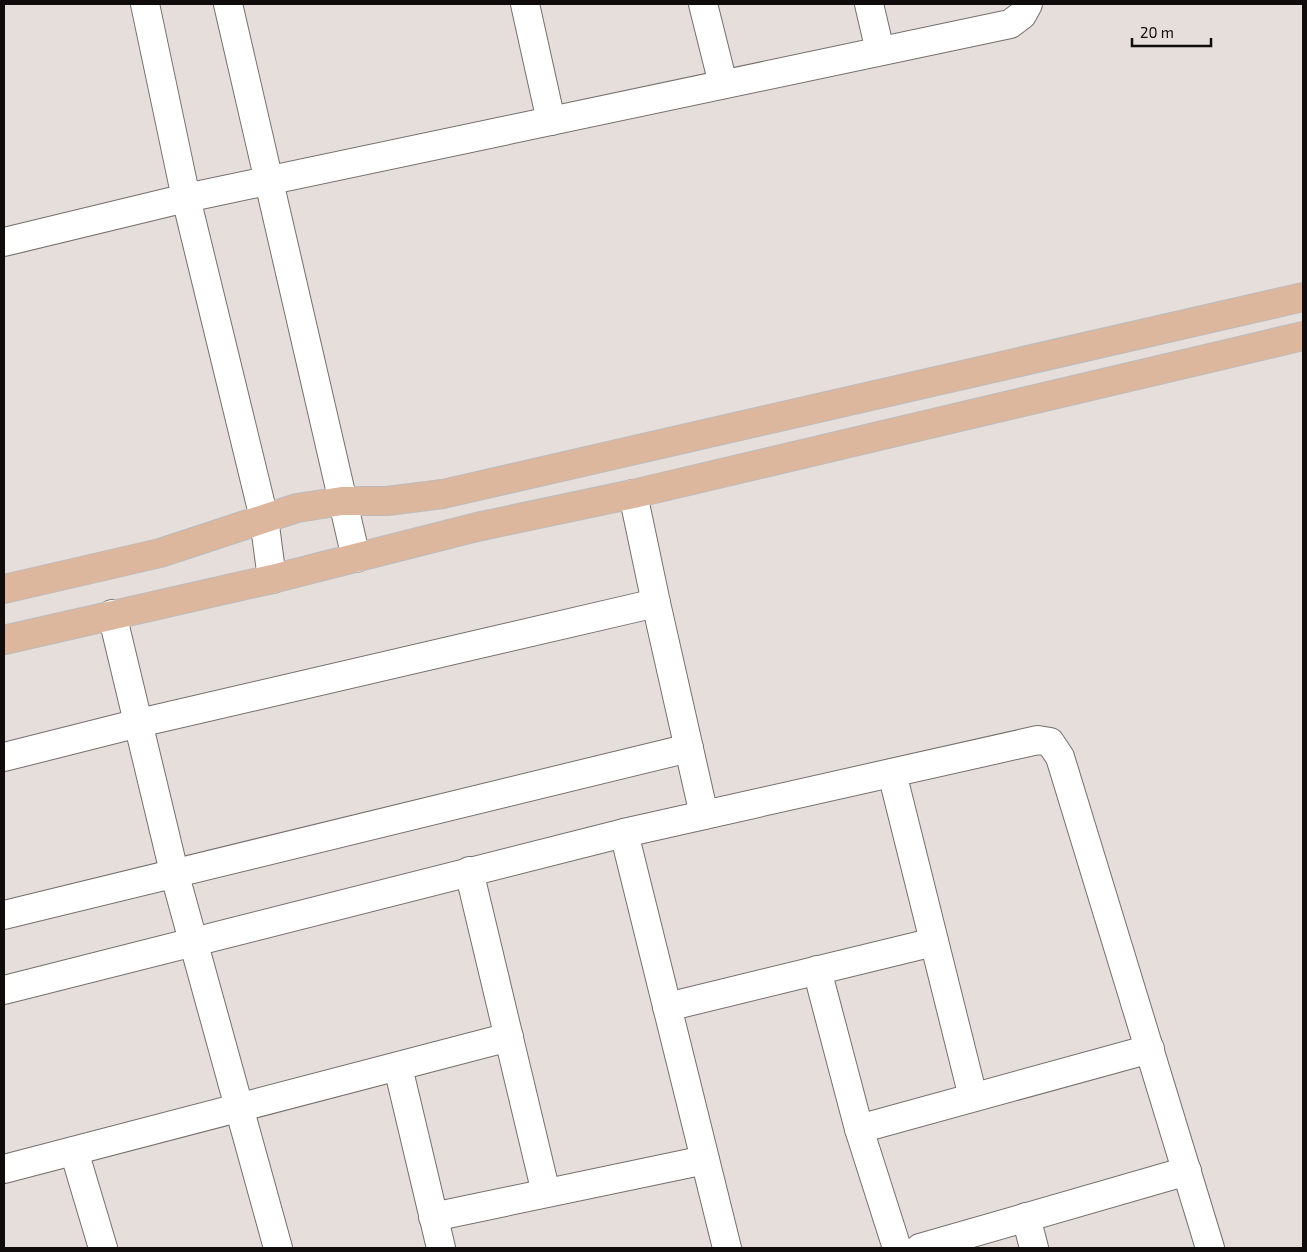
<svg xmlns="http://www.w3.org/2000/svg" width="1307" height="1252" font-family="'Exo 2',sans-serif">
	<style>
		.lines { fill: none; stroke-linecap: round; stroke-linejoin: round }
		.street-casing { stroke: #766f6b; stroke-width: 30 }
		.primary-casing { stroke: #bcbbbb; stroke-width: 30 }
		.street { stroke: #fff; stroke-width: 28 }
		.primary { stroke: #ddb69e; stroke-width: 28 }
	</style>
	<rect width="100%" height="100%" fill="#e5deda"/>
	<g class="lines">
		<g class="street-casing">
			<g id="street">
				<polyline points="145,4 186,198 264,518 272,579"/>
				<polyline points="228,4 356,558"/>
				<polyline points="525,4 551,121"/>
				<polyline points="703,4 723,84"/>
				<polyline points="869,4 880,51"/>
				<polyline points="4,242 186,198 1010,24 1022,15 1028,4"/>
				<polyline points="633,494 656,603 704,815"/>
				<polyline points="112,614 174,872 278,1248"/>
				<polyline points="4,757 139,723 656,603"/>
				<polyline points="892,773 973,1097"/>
				<polyline points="624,833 727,1248"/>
				<polyline points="469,871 546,1193"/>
				<polyline points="4,915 689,748"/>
				<polyline points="817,970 859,1129 897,1248"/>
				<polyline points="4,990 624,833 1038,740 1050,742 1060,757 1210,1248"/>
				<polyline points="667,1007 934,942"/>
				<polyline points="398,1067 441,1248"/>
				<polyline points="859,1129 1150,1049"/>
				<polyline points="74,1151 103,1248"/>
				<polyline points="4,1169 509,1037"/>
				<polyline points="433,1217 705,1160"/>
				<polyline points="1026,1217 1034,1248"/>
				<polyline points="920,1248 1187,1171"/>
			</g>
		</g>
		<g class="primary-casing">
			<g id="primary">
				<polyline points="4,589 160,553 297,508 342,501 387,501 443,494 1303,297"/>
				<polyline points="4,640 272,579 477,527 633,494 1303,336"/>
			</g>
		</g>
		<use href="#street" class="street"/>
		<use href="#primary" class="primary"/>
	</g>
	<rect width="1307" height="1252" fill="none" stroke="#0f0c0b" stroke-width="10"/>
	<path d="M1132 38v8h79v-8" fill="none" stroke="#0f0c0b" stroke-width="2.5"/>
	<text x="1140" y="38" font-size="15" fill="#0f0c0b" stroke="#e5deda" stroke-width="4" paint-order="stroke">20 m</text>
</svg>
